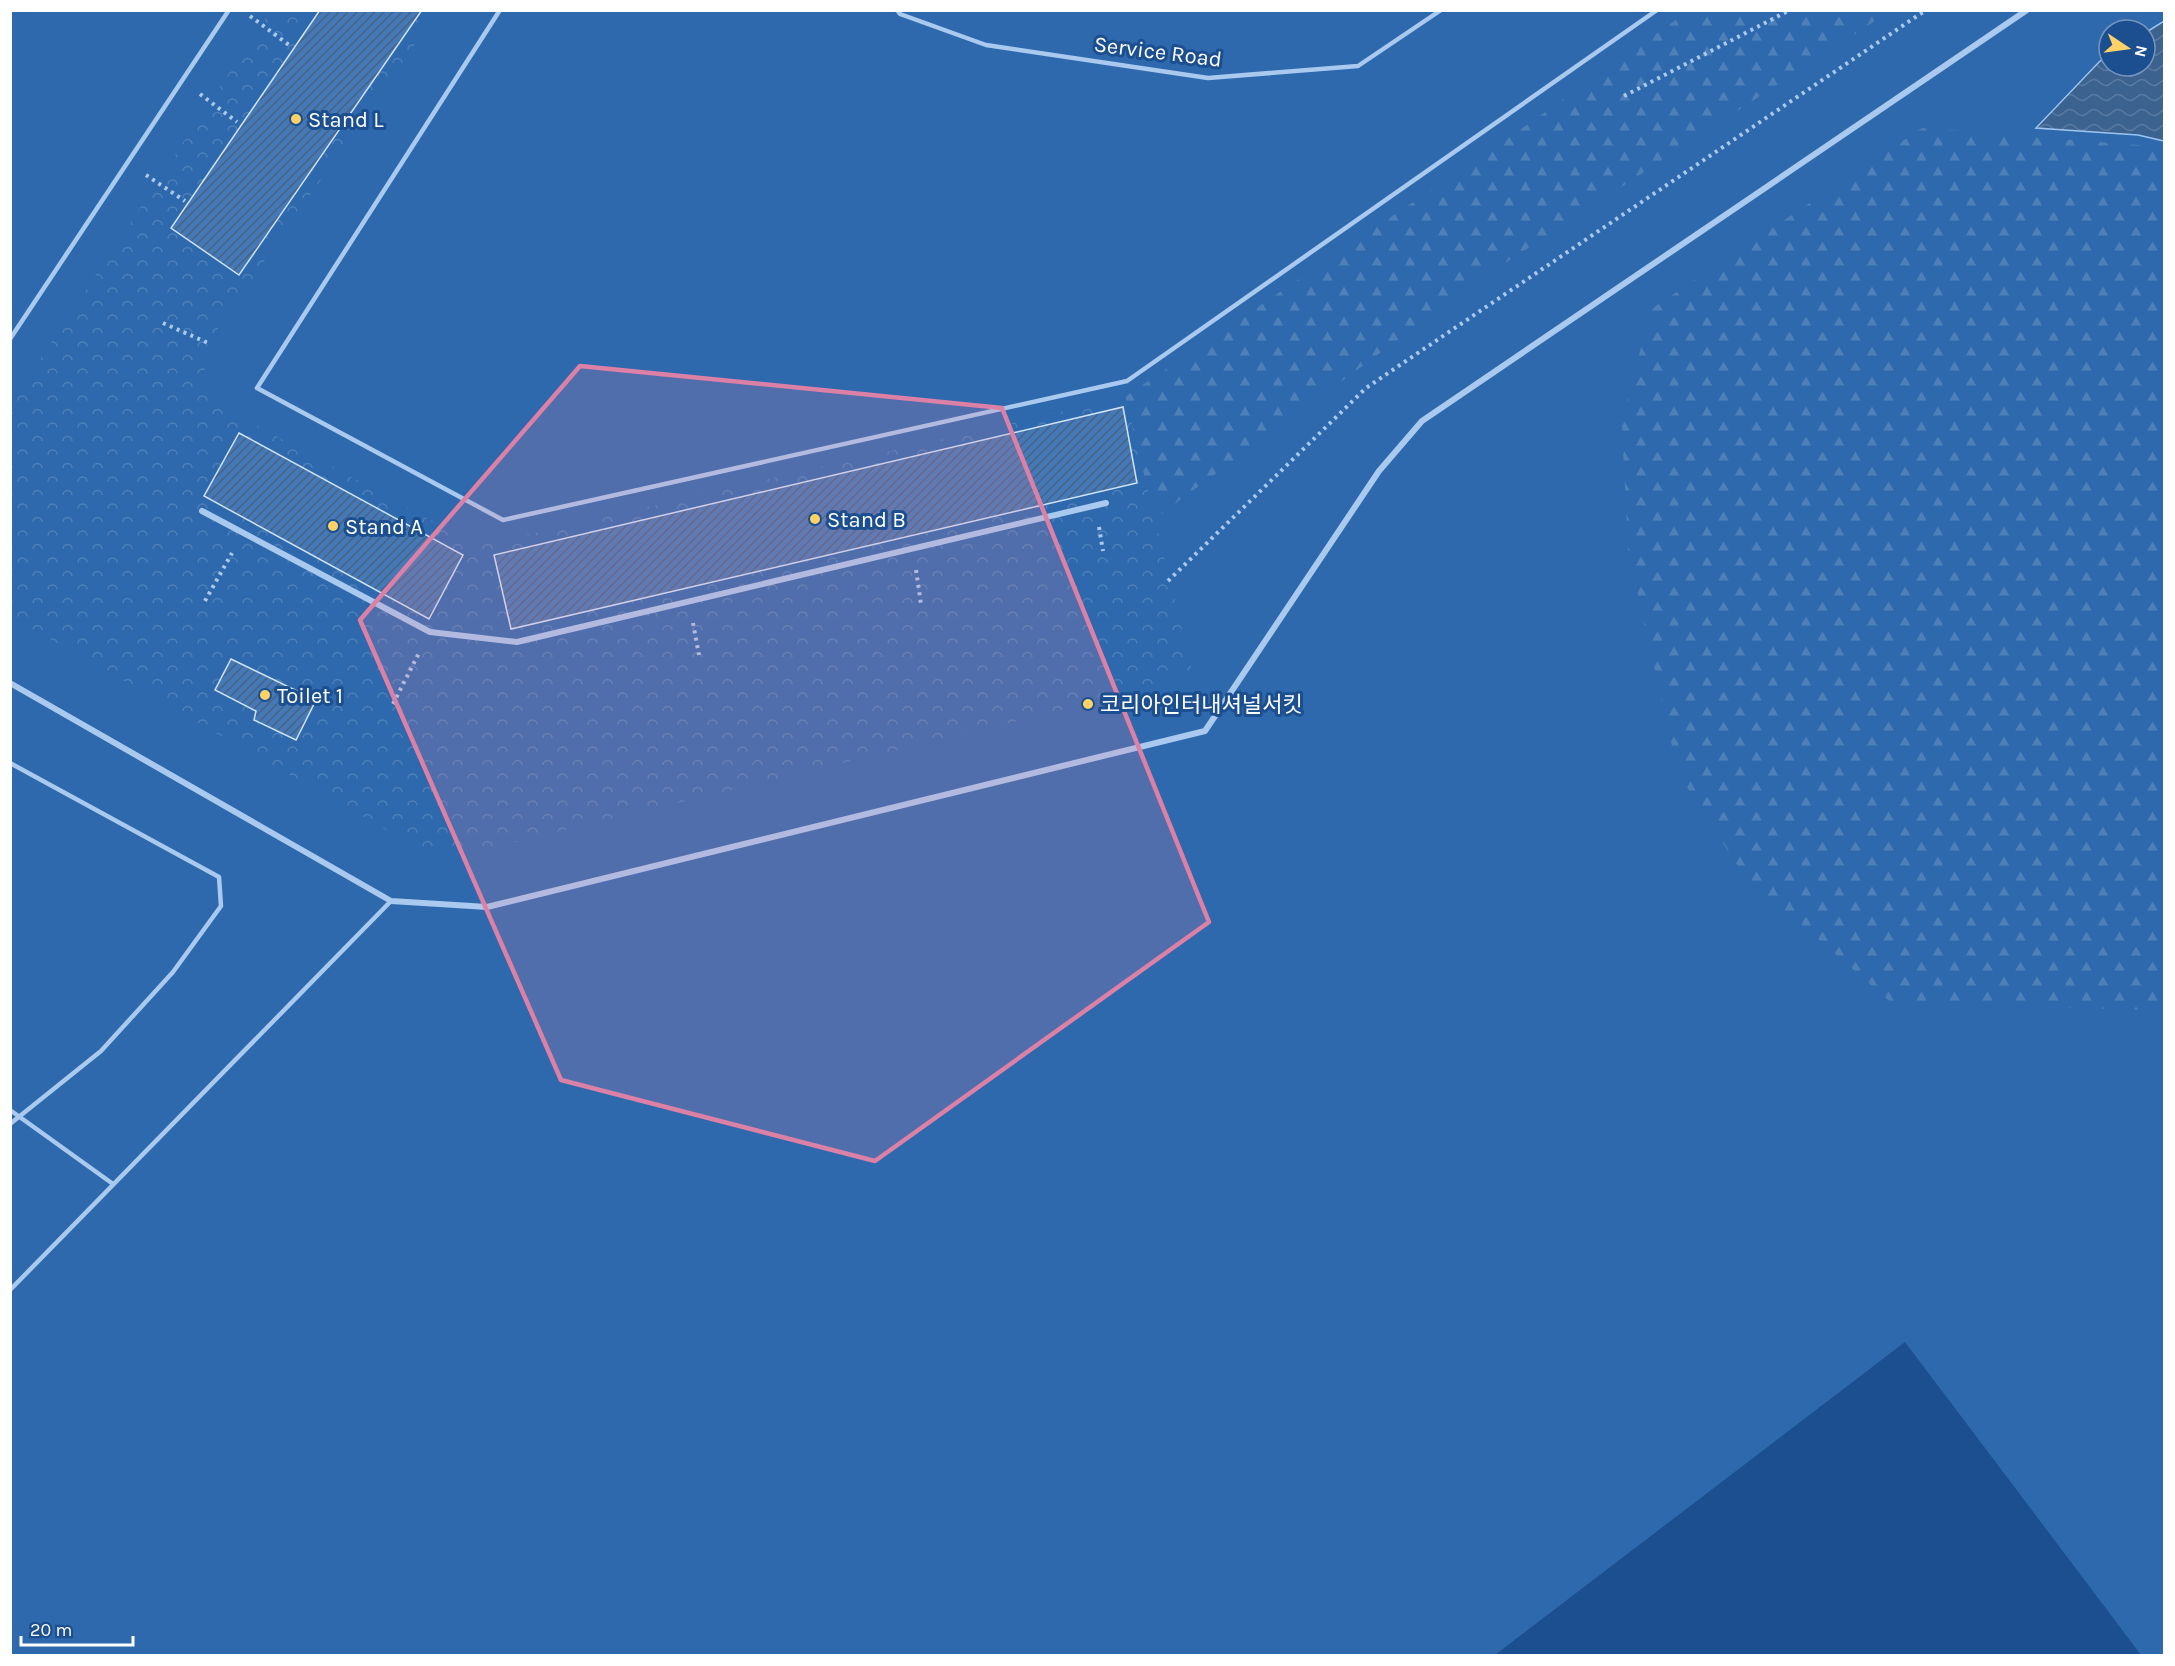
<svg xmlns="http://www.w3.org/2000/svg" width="2175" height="1666" font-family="Karla,'Noto Sans KR',sans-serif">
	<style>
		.grass { fill: #2e69ad; fill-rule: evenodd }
		.forest { fill: url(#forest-firs) }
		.park { fill: url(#park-crowns) }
		.water { fill: url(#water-waves); stroke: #9cc4f0; stroke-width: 1.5 }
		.building { fill: url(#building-hatch); stroke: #cfe3fa; stroke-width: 1.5 }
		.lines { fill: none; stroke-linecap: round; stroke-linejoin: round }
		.path { stroke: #a9c9ee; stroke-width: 4; stroke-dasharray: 3 4.5; stroke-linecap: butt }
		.lane { stroke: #a9c9ee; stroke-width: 4.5 }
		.street { stroke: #a9c9ee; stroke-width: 6 }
		.marked { fill: #dd80a5; fill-opacity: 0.2; stroke: #dd80a5; stroke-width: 4.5; stroke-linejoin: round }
		.poi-dot { fill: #ffd166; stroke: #1b4f8f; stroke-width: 2 }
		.labels { text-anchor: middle; stroke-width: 6; stroke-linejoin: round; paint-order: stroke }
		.street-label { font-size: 22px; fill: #fff; stroke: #1b4f8f }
		.poi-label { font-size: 22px; fill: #fff; stroke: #1b4f8f; text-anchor: start }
	</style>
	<defs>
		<pattern id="forest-firs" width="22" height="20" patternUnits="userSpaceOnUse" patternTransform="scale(1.5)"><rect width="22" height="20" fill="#2e69ad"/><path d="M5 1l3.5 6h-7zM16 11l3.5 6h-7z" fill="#4d80b9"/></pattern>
		<pattern id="park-crowns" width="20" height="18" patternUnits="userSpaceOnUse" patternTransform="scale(1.5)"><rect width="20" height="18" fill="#2e69ad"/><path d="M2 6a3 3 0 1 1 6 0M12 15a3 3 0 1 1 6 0" fill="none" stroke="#4d80b9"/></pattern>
		<pattern id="water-waves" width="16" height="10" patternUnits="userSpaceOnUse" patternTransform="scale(1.5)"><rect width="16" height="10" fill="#3c6290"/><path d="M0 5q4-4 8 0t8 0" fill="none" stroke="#597aa1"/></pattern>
		<pattern id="building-hatch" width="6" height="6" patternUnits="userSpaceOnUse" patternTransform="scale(1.5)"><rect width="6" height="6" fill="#4478b7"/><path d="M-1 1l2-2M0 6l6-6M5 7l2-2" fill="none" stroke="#486282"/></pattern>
	</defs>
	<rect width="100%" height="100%" fill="#1b4f8f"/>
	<path class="grass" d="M 11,11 L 2164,11 L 2164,1655 L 2141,1655 L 1905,1342 L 1495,1655 L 11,1655 ZM 2109,30 L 2145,30 L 2145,66 L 2109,66 Z"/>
	<g class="forest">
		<polygon points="1690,10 1890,11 1481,279 1154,519 1125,397 1521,129"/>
		<polygon points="1922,128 2138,145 2164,152 2164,1010 1893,1004 1743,874 1678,773 1628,550 1622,426 1650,310"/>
	</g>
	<path class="park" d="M 270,11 L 438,11 L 208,343 C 198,386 212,396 245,419 L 478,546 L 1125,397 L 1193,674 L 1116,697 L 482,850 L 445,854 L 410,843 L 11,617 L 10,405 Z"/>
	<polygon class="water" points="2164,21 2164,141 2138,135 2036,128 2100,61 2109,56 2109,66 2145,66 2145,33"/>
	<g class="building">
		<polygon points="320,10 422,10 239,275 171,228"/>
		<polygon points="1123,407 1137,483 511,629 494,555"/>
		<polygon points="239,433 463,555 429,619 204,496"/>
		<polygon points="231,659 316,700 296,740 254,720 256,711 215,690"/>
	</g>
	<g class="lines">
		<g class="path">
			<polyline points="250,16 289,45"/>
			<polyline points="200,94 237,122"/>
			<polyline points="1624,96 1790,10"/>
			<polyline points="146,175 185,201"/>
			<polyline points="163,323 208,343"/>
			<polyline points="1099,527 1103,551"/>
			<polyline points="916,570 921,604"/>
			<polyline points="1168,581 1366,388 1926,10"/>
			<polyline points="205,601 232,553"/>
			<polyline points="693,623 699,655"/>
			<polyline points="393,704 420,651"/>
		</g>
		<g class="lane">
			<polyline points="500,10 257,388 503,520 1127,381 1657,10"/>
			<polyline points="897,10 900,14 986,45 1208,78 1358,66 1441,10"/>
			<polyline points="10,339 229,10"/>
			<polyline points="10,763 219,877 221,906 173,972 101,1051 10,1124"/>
			<polyline points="10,1110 113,1184"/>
			<polyline points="10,1290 391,901"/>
		</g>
		<g class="street">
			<polyline points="202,511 430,632 517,642 1106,503"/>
			<polyline points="10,683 391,901 487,907 1205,731 1379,471 1422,421 2027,10"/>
		</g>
	</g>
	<path class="marked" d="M 580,366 L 1002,408 L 1209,922 L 875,1161 L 561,1080 L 360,620 Z"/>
	<g class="poi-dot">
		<circle cx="296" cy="119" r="6"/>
		<circle cx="815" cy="519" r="6"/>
		<circle cx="333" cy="526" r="6"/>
		<circle cx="265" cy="695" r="6"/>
		<circle cx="1088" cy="704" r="6"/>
	</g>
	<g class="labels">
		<g class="street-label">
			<text transform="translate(1158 51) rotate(7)" y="8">Service Road</text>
		</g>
		<g class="poi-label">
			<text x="308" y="127">Stand L</text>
			<text x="827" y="527">Stand B</text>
			<text x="345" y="534">Stand A</text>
			<text x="277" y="703">Toilet 1</text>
			<text x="1100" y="712">코리아인터내셔널서킷</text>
		</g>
	</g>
	<rect width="2175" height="1666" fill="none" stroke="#ffffff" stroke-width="24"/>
	<g transform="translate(2127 48) rotate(103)"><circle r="28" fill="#1b4f8f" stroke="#7695bc" stroke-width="1.5"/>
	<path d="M0-4.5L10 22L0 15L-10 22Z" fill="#ffd166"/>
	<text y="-9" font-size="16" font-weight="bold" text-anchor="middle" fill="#ffffff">N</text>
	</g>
	<path d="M21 1636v9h112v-9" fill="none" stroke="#ffffff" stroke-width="3"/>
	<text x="30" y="1636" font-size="18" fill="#ffffff" stroke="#1b4f8f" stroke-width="4.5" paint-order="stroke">20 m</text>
</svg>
